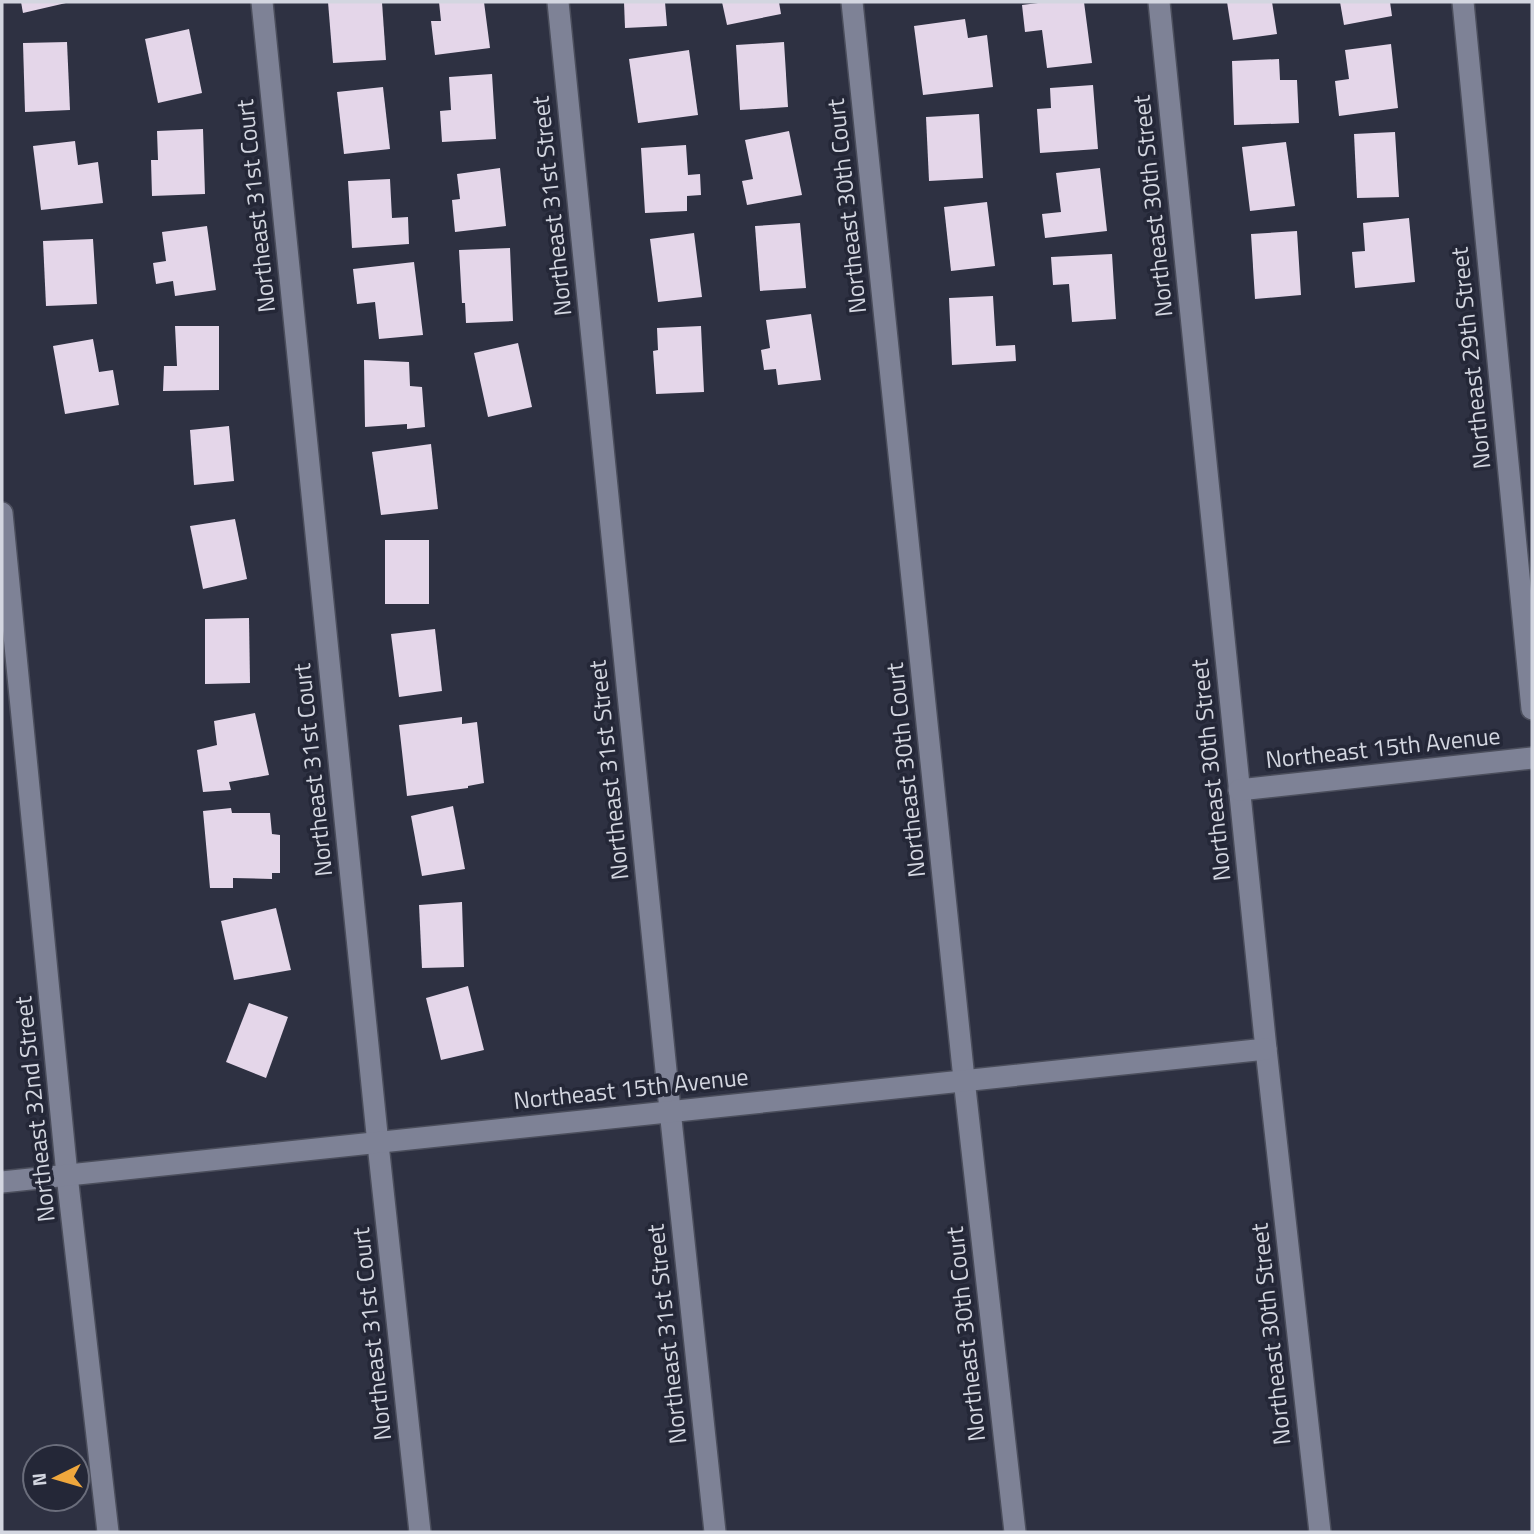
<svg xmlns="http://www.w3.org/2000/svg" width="1534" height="1534" font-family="'Titillium Web',sans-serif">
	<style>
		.building { fill: #e4d6e9 }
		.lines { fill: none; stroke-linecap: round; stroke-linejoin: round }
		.street-casing { stroke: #4b4e5c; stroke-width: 24 }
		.street { stroke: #7e8296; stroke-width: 21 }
		.labels { text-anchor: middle; stroke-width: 7; stroke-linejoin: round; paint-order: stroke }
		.street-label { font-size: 24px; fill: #d3d6e0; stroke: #242737 }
	</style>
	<rect width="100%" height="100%" fill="#2e3142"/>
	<g class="building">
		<polygon points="21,2 66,2 66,3 23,13"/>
		<polygon points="328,2 382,2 386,60 333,63"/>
		<polygon points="439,2 484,2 490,48 435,55 431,21 441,21"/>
		<polygon points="624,2 665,2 667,26 625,28"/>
		<polygon points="722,2 779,2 781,14 727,25"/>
		<polygon points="1046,2 1084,2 1092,63 1047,68 1042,30 1025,32 1022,5"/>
		<polygon points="1227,2 1272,2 1277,34 1233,40"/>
		<polygon points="1340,2 1390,2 1392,16 1344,25"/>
		<polygon points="965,19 968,38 987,35 993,87 923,95 914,26"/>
		<polygon points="189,29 202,93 158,103 145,39"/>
		<polygon points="67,42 70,110 25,112 23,43"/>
		<polygon points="784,42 788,107 740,110 736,45"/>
		<polygon points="1391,44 1398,108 1339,116 1335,81 1349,79 1345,50"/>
		<polygon points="689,50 698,115 638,123 629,59"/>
		<polygon points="1279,59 1280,80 1297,80 1299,123 1234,125 1232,61"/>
		<polygon points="492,74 496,139 442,142 440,111 451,110 449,77"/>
		<polygon points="1093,85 1098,149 1040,153 1037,109 1051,108 1050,88"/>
		<polygon points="383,87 390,149 344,154 337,92"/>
		<polygon points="979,114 983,178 929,181 926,117"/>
		<polygon points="203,129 205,194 152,196 151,160 158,160 157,131"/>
		<polygon points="789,131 802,195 747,205 742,181 753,179 745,140"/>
		<polygon points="1395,132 1399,197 1357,198 1354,134"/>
		<polygon points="75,141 78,165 98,162 103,203 41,210 33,146"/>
		<polygon points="1286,142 1295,206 1250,211 1242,147"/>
		<polygon points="686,145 688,175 700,174 701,195 687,196 687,211 645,213 641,148"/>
		<polygon points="500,168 506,226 455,232 452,200 460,199 457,174"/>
		<polygon points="1100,168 1107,231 1045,238 1042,214 1061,212 1056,173"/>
		<polygon points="390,179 392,218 408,217 409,244 352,248 348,181"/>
		<polygon points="987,202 995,266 951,271 944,207"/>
		<polygon points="1409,218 1415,282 1355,288 1352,252 1365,251 1363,223"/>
		<polygon points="800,223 806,288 760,291 755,226"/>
		<polygon points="207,226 216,290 175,296 173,281 156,284 153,263 166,261 162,232"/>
		<polygon points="1297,231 1301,295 1255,299 1251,234"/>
		<polygon points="694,233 702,297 658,302 650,239"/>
		<polygon points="93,239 97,304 46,306 43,241"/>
		<polygon points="510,248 513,321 466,323 465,303 462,303 459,250"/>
		<polygon points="1112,254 1116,319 1072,322 1069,284 1053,285 1051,257"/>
		<polygon points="414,262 423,335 379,339 375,302 357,304 353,269"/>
		<polygon points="993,296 996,346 1015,345 1016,361 952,365 949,298"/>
		<polygon points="811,314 821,380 778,385 776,369 764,370 761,350 770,348 766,320"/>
		<polygon points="175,326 219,326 219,390 163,391 164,366 177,366"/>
		<polygon points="701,326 704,392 656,394 653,351 658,350 657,328"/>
		<polygon points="93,339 99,372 113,370 119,405 65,414 53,346"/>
		<polygon points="518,343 532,407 488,417 474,353"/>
		<polygon points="364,360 409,362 410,386 422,387 425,427 407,429 407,424 365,427"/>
		<polygon points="229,426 234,481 194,485 190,430"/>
		<polygon points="431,444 438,509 381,515 372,452"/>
		<polygon points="235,519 247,579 203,589 190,526"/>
		<rect x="385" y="540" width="44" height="64"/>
		<polygon points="249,618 250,683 205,684 205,619"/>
		<polygon points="435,629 442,691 399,697 391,634"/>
		<polygon points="255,713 269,775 229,782 231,790 203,792 197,750 217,745 214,721"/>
		<polygon points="462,717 462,724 477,722 484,783 468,786 468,788 407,796 399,725"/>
		<polygon points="453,806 465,869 422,876 411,816"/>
		<polygon points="231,808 232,813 270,813 272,834 280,835 280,873 272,873 272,879 233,878 233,888 210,888 203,811"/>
		<polygon points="462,902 464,967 422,968 419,905"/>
		<polygon points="276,908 291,970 234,980 221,921"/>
		<polygon points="468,986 484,1050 441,1060 426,998"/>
		<polygon points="249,1003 288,1017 266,1078 226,1062"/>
	</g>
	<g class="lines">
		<g class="street-casing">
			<g id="street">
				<polyline points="262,2 378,1144 420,1532"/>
				<polyline points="558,2 670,1110 715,1532"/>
				<polyline points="852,2 964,1079 1015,1532"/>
				<polyline points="1159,2 1266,1049 1320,1532"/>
				<polyline points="1463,2 1532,709"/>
				<polyline points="2,513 67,1175 108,1532"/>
				<polyline points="1239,790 1532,758"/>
				<path d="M 2,1182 C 423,1138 844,1090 1266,1049"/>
			</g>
		</g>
		<use href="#street" class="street"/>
	</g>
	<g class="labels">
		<g class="street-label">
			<text transform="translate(256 206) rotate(-96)" y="8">Northeast 31st Court</text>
			<text transform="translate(552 206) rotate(-96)" y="8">Northeast 31st Street</text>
			<text transform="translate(847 206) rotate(-96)" y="8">Northeast 30th Court</text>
			<text transform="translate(1153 206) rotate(-96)" y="8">Northeast 30th Street</text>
			<text transform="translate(1471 358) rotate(-96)" y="8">Northeast 29th Street</text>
			<text transform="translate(1383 748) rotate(-6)" y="8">Northeast 15th Avenue</text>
			<text transform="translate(313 770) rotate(-96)" y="8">Northeast 31st Court</text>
			<text transform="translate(609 770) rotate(-96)" y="8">Northeast 31st Street</text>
			<text transform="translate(906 770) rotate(-96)" y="8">Northeast 30th Court</text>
			<text transform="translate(1211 770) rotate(-96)" y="8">Northeast 30th Street</text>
			<text transform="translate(631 1089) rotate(-6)" y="8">Northeast 15th Avenue</text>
			<text transform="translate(35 1109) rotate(-96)" y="8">Northeast 32nd Street</text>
			<text transform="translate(372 1334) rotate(-96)" y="8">Northeast 31st Court</text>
			<text transform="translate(667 1334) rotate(-96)" y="8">Northeast 31st Street</text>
			<text transform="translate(966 1334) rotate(-96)" y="8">Northeast 30th Court</text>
			<text transform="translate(1271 1334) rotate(-96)" y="8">Northeast 30th Street</text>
		</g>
	</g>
	<rect width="1534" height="1534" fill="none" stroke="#d3d6e0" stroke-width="7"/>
	<g transform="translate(56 1478) rotate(265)"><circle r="33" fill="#242737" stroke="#6a6d7b" stroke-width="2"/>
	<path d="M0-5L12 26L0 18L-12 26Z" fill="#efa73d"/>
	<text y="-10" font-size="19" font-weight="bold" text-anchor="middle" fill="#d3d6e0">N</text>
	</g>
</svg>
